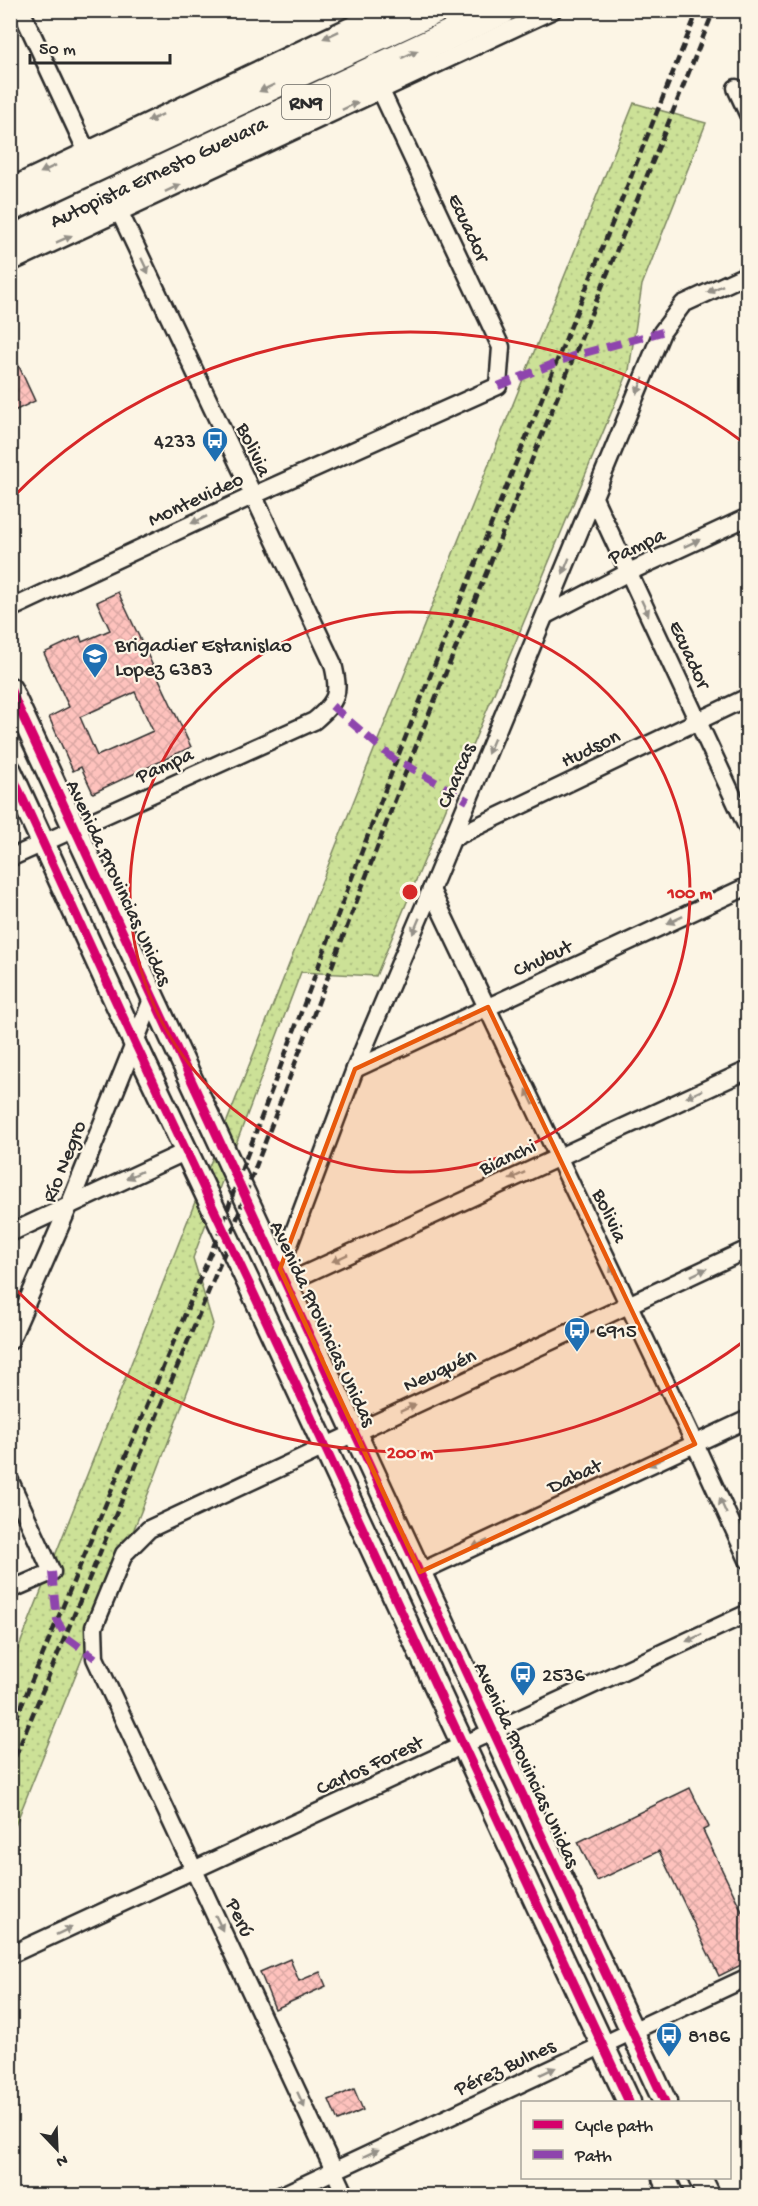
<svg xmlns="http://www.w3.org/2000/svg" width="758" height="2206" font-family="'Gochi Hand',sans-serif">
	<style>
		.green { fill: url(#green-dots); stroke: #7c8661; stroke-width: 1.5 }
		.building { fill: url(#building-cross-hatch); stroke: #2b2b2b; stroke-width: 1.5; fill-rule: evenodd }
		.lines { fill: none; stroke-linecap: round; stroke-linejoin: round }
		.minor-casing { stroke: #2b2b2b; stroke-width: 21 }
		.secondary-casing { stroke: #2b2b2b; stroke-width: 27 }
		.motorway-casing { stroke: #2b2b2b; stroke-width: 33 }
		.minor { stroke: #fcf5e5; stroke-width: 16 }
		.secondary { stroke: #fcf5e5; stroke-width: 22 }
		.motorway { stroke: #fcf5e5; stroke-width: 28 }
		.rail { stroke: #2b2b2b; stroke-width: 4.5; stroke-dasharray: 9 4.5; stroke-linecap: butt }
		.quiet { stroke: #8e44ad; stroke-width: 8; stroke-dasharray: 15 8; stroke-linecap: butt }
		.cycleway-casing { stroke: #fcf5e5; stroke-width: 13 }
		.cycleway { stroke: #d6006c; stroke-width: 9 }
		.oneway { fill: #949088 }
		.marked { fill: #e8590c; fill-opacity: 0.2; stroke: #e8590c; stroke-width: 4.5; stroke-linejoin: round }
		.ring { fill: none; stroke: #d62828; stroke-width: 3 }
		.labels { text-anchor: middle; stroke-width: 4.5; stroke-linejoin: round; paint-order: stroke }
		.shield { fill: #fcf5e5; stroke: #6a6863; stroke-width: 1.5 }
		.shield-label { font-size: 20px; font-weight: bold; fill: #2b2b2b }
		.street-label { font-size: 21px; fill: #2b2b2b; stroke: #fcf5e5 }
		.poi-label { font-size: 21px; fill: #2b2b2b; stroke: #fcf5e5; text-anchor: start }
		.centre { fill: #d62828; stroke: #fcf5e5; stroke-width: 3 }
		.ring-label { font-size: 18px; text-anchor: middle; font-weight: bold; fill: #d62828; stroke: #fcf5e5; stroke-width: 4.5; stroke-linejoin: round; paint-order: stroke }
	</style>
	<defs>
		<pattern id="green-dots" width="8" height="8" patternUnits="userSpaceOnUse" patternTransform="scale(1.5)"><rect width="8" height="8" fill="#cce197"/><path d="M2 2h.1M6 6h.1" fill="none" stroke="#afc182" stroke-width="1.8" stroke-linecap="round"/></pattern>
		<pattern id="building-cross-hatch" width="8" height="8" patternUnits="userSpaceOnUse" patternTransform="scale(1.5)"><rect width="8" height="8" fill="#fec2bd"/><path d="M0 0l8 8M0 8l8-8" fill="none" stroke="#daa7a3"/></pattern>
	</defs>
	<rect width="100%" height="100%" fill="#fcf5e5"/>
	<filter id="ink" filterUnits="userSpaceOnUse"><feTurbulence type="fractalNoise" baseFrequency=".0167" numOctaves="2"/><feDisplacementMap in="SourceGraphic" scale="12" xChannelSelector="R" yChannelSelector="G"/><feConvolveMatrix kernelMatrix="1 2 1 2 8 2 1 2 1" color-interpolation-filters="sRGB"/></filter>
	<g filter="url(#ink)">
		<polygon class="green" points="634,103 706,123 642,285 629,370 376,976 301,972 193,1258 213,1324 156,1474 11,1836 11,1667 360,785"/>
		<g class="building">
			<polygon points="10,347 35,401 10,413"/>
			<path d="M 118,592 L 191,747 L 93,793 L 81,767 L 73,771 L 49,717 L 69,707 L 44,653 L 80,636 L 82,642 L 110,630 L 97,602 ZM 135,692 L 153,731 L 97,756 L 80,717 Z"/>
			<polygon points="690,1788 709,1827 703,1830 747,1922 747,1962 719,1976 659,1851 597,1881 578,1842"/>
			<polygon points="290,1959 299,1981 320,1972 326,1986 275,2009 260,1972"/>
			<polygon points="354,2089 363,2110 338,2121 329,2100"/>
		</g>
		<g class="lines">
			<g class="minor-casing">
				<g id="minor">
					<polyline points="21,10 86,150"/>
					<polyline points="736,88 748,114"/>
					<polyline points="10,187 384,10"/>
					<polyline points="10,263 553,10"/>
					<polyline points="594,498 748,829"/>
					<polyline points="10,609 252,496 498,386 501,347 381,91"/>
					<polyline points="546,615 629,572 748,517"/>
					<polyline points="453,838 748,697"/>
					<path d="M 10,858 L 314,721 C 338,701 340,693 333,664 L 120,213"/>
					<polyline points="431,890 695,1444 748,1560"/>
					<polyline points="355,1069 748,886"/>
					<polyline points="10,1233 187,1151"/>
					<polyline points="280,1269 355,1069 431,890 662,332 683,304 748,274"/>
					<polyline points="286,1283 748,1070"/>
					<polyline points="10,1341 69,1206 153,997"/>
					<polyline points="10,1481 52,1572 10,1590"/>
					<polyline points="420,1572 748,1419"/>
					<polyline points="10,1955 748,1613"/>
					<polyline points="280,2196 748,1977"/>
					<polyline points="346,2196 95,1658 94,1627 124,1554 149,1529 748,1249"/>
				</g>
			</g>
			<g class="secondary-casing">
				<g id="secondary">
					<polyline points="10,689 665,2102"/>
					<polyline points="10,771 135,1043 252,1290 629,2102"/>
					<polyline points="664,2178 672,2196"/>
					<polyline points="700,2178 709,2196"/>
				</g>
			</g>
			<g class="motorway-casing">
				<g id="motorway">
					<polyline points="10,207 434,10"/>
					<polyline points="10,241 502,10"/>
				</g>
			</g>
			<use href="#minor" class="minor"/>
			<use href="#secondary" class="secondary"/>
			<use href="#motorway" class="motorway"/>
			<g class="rail">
				<polyline points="10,1733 222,1226 238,1179 396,761 698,10"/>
				<polyline points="10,1769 229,1242 245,1195 408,766 714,10"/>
			</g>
			<g class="quiet">
				<polyline points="498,386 573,356 662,332"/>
				<polyline points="332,706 396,761 408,766 468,801"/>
				<polyline points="52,1572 57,1620 66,1637 95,1658"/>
			</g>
			<g class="cycleway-casing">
				<g id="cycleway">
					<polyline points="10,689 665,2102"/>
					<polyline points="10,771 135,1043 252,1290 629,2102"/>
				</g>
			</g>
			<use href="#cycleway" class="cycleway"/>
		</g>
		<defs><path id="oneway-solid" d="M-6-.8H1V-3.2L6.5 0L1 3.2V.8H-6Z" transform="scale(1.5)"/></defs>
		<g class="oneway">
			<use href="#oneway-solid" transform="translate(331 35) rotate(155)"/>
			<use href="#oneway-solid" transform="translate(410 54) rotate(-25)"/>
			<use href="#oneway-solid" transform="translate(267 88) rotate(155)"/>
			<use href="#oneway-solid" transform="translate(350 106) rotate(-25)"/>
			<use href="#oneway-solid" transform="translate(155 118) rotate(155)"/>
			<use href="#oneway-solid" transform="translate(48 169) rotate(154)"/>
			<use href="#oneway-solid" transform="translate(173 188) rotate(-25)"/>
			<use href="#oneway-solid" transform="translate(64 239) rotate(-24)"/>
			<use href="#oneway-solid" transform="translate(145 266) rotate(65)"/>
			<use href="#oneway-solid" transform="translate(715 289) rotate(155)"/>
			<use href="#oneway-solid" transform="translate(640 386) rotate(112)"/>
			<use href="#oneway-solid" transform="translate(199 520) rotate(155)"/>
			<use href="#oneway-solid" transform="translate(692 543) rotate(-25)"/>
			<use href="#oneway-solid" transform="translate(566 566) rotate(112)"/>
			<use href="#oneway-solid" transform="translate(645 608) rotate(65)"/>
			<use href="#oneway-solid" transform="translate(491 746) rotate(113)"/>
			<use href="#oneway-solid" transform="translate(675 920) rotate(155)"/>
			<use href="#oneway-solid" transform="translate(416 926) rotate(113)"/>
			<use href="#oneway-solid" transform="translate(460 1020) rotate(155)"/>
			<use href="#oneway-solid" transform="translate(694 1094) rotate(155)"/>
			<use href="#oneway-solid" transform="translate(530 1097) rotate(-115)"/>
			<use href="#oneway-solid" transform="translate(134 1175) rotate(155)"/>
			<use href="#oneway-solid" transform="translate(517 1176) rotate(155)"/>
			<use href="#oneway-solid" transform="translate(340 1258) rotate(155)"/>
			<use href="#oneway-solid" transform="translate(699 1272) rotate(-25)"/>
			<use href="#oneway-solid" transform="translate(614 1273) rotate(-115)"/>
			<use href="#oneway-solid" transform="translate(408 1408) rotate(-25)"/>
			<use href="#oneway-solid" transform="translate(656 1462) rotate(155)"/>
			<use href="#oneway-solid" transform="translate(723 1506) rotate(-114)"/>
			<use href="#oneway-solid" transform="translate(480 1544) rotate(155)"/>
			<use href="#oneway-solid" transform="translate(694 1638) rotate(155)"/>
			<use href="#oneway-solid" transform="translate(219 1923) rotate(65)"/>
			<use href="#oneway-solid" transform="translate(64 1931) rotate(-25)"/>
			<use href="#oneway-solid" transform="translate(548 2071) rotate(-25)"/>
			<use href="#oneway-solid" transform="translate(301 2100) rotate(65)"/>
			<use href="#oneway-solid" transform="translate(371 2153) rotate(-25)"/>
		</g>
	</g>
	<path class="marked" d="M 488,1007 L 695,1444 L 420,1572 L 280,1269 L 355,1069 Z"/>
	<g class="ring">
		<circle cx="410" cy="892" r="280"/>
		<path d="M747 1339A560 560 0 0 1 11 1285M11 499A560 560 0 0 1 747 445"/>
	</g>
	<defs>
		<g id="bus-pin" transform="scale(1.35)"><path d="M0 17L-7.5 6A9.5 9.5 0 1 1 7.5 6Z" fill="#1f6fb2" stroke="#fcf5e5"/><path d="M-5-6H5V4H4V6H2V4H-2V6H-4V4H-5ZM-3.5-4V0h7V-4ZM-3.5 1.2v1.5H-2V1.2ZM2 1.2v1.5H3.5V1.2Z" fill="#fff"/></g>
		<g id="school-pin" transform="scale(1.35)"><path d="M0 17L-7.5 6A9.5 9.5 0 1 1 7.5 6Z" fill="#1f6fb2" stroke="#fcf5e5"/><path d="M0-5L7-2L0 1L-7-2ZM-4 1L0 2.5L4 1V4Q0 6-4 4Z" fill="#fff"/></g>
	</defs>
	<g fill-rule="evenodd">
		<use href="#bus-pin" x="215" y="440"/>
		<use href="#school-pin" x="95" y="656"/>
		<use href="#bus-pin" x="577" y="1330"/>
		<use href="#bus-pin" x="523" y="1674"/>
		<use href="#bus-pin" x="669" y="2035"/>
	</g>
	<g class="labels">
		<rect class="shield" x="282" y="85" width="48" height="34" rx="4.5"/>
		<g class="shield-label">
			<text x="306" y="109">RN9</text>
		</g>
		<g class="street-label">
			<text transform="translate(158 171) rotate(-25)" y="7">Autopista Ernesto Guevara</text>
			<text transform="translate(470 227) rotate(65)" y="7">Ecuador</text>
			<text transform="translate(255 449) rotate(65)" y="7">Bolivia</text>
			<text transform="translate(195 498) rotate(-25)" y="7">Montevideo</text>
			<text transform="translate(636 545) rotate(-25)" y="7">Pampa</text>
			<text transform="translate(691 654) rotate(65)" y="7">Ecuador</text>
			<text transform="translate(590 747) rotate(-26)" y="7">Hudson</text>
			<text transform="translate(164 764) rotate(-24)" y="7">Pampa</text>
			<text transform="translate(455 775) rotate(-67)" y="7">Charcas</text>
			<text transform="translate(120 882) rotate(65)" y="7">Avenida Provincias Unidas</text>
			<text transform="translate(542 957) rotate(-25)" y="7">Chubut</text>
			<text transform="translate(507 1156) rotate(-25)" y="7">Bianchi</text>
			<text transform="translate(63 1161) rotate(-68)" y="7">Río Negro</text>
			<text transform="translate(611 1215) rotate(65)" y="7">Bolivia</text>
			<text transform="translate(324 1323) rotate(65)" y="7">Avenida Provincias Unidas</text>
			<text transform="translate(439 1369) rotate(-25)" y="7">Neuquén</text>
			<text transform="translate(574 1475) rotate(-25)" y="7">Dabat</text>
			<text transform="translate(369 1764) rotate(-25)" y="7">Carlos Forest</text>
			<text transform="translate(528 1764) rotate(65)" y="7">Avenida Provincias Unidas</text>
			<text transform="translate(241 1917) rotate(65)" y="7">Perú</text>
			<text transform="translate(504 2066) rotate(-25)" y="7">Pérez Bulnes</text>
		</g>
		<g class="poi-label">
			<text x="196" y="447" text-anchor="end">4233</text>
			<text x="115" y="651">Brigadier Estanislao<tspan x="115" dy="24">Lopez 6383</tspan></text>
			<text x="596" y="1337">6915</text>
			<text x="542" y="1681">2536</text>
			<text x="688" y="2042">8186</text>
		</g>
	</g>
	<circle cx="410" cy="892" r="9" class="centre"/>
	<g class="ring-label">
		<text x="690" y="898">100 m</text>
		<text x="410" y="1458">200 m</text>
	</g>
	<rect width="758" height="2206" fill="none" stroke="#fcf5e5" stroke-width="36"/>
	<rect x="18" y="18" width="722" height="2170" fill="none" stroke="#2b2b2b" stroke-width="2" filter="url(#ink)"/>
	<rect x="521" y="2101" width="210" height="78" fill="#fcf5e5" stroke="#a8a49b" stroke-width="1.5"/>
	<rect x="533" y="2120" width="30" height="9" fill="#d6006c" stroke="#a8a49b" stroke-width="1.5"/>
	<text x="575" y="2131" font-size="18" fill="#2b2b2b">Cycle path</text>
	<rect x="533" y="2150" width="30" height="9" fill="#8e44ad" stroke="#a8a49b" stroke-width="1.5"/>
	<text x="575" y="2161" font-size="18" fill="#2b2b2b">Path</text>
	<g transform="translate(57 2149) rotate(157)" stroke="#fcf5e5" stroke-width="4.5" paint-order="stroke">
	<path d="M0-4.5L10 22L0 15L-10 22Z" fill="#2b2b2b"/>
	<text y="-9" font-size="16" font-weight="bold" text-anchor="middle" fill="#2b2b2b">N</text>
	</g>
	<path d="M30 54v9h140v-9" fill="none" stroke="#2b2b2b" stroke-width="3"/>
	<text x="39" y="54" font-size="18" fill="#2b2b2b" stroke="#fcf5e5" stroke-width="4.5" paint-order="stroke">50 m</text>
</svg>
